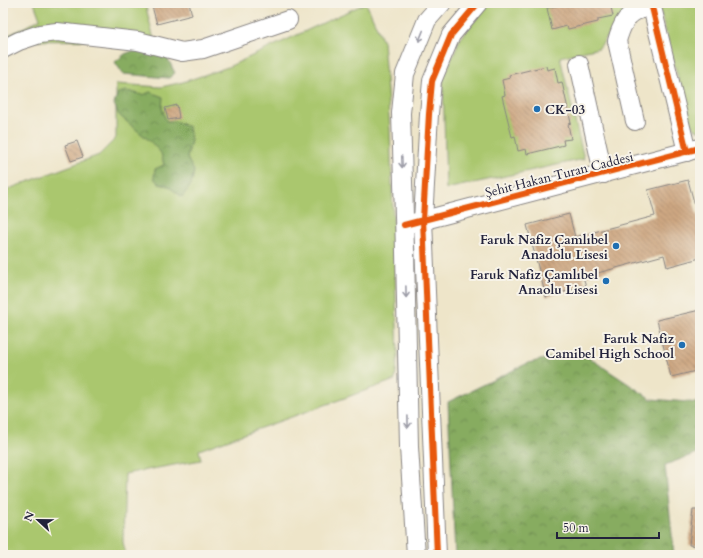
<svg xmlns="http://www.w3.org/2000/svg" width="703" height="558" font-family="Cardo,serif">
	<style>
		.green { fill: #aac76e; stroke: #667454 }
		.forest { fill: url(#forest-crowns); stroke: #54674e }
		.building { fill: url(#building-back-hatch) }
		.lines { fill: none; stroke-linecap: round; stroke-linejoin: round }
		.minor-casing { stroke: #888482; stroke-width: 20 }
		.minor { stroke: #fff; stroke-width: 18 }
		.cycleway-casing { stroke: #f7f3e8; stroke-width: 8 }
		.cycleway { stroke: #e8590c; stroke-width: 6 }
		.oneway { stroke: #9c9ca7 }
		.poi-dot { fill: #1f6fb2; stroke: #f7f3e8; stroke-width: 1.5 }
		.labels { text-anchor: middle; stroke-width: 4; stroke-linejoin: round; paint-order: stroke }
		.poi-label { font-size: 13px; font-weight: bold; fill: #22223b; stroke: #f7f3e8; text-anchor: end }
		.street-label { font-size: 13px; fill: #22223b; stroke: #f7f3e8 }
	</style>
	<defs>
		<pattern id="forest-crowns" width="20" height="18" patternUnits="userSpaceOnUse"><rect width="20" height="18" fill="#87ac61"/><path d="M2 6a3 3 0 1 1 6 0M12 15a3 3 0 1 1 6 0" fill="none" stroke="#6e8c51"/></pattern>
		<pattern id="building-back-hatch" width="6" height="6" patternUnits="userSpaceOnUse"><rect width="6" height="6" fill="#cea782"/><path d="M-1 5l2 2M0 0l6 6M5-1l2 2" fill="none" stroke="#a7886c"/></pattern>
	</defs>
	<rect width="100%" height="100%" fill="#f7f3e8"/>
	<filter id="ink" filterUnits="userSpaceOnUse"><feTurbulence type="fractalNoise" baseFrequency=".025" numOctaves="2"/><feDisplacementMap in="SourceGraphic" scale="8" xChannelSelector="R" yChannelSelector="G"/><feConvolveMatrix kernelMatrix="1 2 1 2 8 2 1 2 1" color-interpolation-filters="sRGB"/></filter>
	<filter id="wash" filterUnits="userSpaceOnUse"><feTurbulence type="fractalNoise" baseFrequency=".012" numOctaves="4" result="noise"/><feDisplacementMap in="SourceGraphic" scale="16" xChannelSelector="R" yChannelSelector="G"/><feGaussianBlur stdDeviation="0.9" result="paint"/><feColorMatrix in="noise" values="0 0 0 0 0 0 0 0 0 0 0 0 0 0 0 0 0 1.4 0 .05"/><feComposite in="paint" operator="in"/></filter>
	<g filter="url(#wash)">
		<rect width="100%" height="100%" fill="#eee5c9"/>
		<g class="green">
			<polygon points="34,3 145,3 154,40 3,41 3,38 40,19"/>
			<polygon points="366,3 383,41 390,129 398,356 395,380 199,450 201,460 125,474 123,542 126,555 3,555 3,191 99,155 116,138 116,84 161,87 183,82 228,67"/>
			<polygon points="488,3 631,3 599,48 560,57 584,159 446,189 443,80 459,41"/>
			<polygon points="658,3 700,3 700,131 698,131 690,123"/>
		</g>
		<g class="forest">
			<polygon points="135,50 158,52 168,59 175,73 169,78 123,74 115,62 125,54"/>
			<polygon points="127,91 143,95 150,92 163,97 162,108 166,121 175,121 189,127 191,140 187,158 194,171 191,185 182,197 168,186 159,184 154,178 155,169 164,165 161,153 151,142 119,115 114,104 118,93"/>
			<polygon points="579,351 651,399 700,403 700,452 665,465 674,555 455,555 448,402 528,363"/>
		</g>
		<g id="blocks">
			<g class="building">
				<polygon points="151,3 189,3 192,15 157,24"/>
				<polygon points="555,3 610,3 613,16 598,19 598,22 568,29 567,26 552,30 547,8 556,6"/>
				<polygon points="546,66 547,70 555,68 558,83 562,82 571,123 568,124 571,139 563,140 564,145 527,154 526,149 518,151 515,136 512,137 502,96 505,95 502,80 510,78 509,75"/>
				<polygon points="177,105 179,118 168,120 165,108"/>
				<polygon points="77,141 83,157 71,161 65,145"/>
				<polygon points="688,180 700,225 700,258 667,267 664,255 583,277 586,286 546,297 527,225 569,214 575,237 655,216 648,190"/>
				<polygon points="700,310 700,370 671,377 657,320"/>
				<polygon points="693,510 700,510 700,546 689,545"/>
			</g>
		</g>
	</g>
	<g filter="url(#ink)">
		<use href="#blocks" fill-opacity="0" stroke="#888482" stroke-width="1"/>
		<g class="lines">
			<g class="minor-casing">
				<g id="minor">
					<polyline points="651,3 687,152"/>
					<polyline points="3,49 19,41 40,34 57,32 138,41 182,52 203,49 288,20"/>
					<polyline points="579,64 600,159 604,174"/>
					<path d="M 635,121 L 617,41 C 620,30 625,16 636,11 C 641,9 647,8 652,7"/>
					<polyline points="413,223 700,148"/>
					<polyline points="416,555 409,447 405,251 401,113 405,74 427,20 442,3"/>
					<polyline points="437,555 423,220 429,114 432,81 451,35 478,3"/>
				</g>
			</g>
			<use href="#minor" class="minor"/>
			<g class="cycleway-casing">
				<g id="cycleway">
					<polyline points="651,3 687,152"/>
					<polyline points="404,225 700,148"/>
					<polyline points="437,555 423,220 429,114 432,81 451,35 478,3"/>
				</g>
			</g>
			<use href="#cycleway" class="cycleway"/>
		</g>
		<defs><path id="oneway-shaft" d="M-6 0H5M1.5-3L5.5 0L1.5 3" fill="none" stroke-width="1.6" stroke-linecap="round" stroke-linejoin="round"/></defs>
		<g class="oneway">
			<use href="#oneway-shaft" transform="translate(421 36) rotate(112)"/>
			<use href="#oneway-shaft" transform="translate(402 162) rotate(88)"/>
			<use href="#oneway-shaft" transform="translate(406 292) rotate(89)"/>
			<use href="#oneway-shaft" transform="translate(408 422) rotate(89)"/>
		</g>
	</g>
	<g class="poi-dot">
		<circle cx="537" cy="109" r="4"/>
		<circle cx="616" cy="246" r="4"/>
		<circle cx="606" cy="281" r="4"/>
		<circle cx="682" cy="345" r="4"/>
	</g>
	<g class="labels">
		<g class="poi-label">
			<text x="545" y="114" text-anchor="start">CK-03</text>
			<text x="608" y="244">Faruk Nafiz Çamlıbel<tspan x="608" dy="15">Anadolu Lisesi</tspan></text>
			<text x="598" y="279">Faruk Nafiz Çamlıbel<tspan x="598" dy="15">Anaolu Lisesi</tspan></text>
			<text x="674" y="343">Faruk Nafiz<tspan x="674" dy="15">Camibel High School</tspan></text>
		</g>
		<g class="street-label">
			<text transform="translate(559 174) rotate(-14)" y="5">Şehit Hakan Turan Caddesi</text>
		</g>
	</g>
	<rect width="703" height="558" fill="none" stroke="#f7f3e8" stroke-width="16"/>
	<g transform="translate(38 520) rotate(292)" stroke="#f7f3e8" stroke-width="3" paint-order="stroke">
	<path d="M0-3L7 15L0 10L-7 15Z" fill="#22223b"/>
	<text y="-6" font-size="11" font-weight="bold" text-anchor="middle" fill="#22223b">N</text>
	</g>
	<path d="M557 532v6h102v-6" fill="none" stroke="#22223b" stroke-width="2"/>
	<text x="563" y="532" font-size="12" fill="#22223b" stroke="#f7f3e8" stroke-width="3" paint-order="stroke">50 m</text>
</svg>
